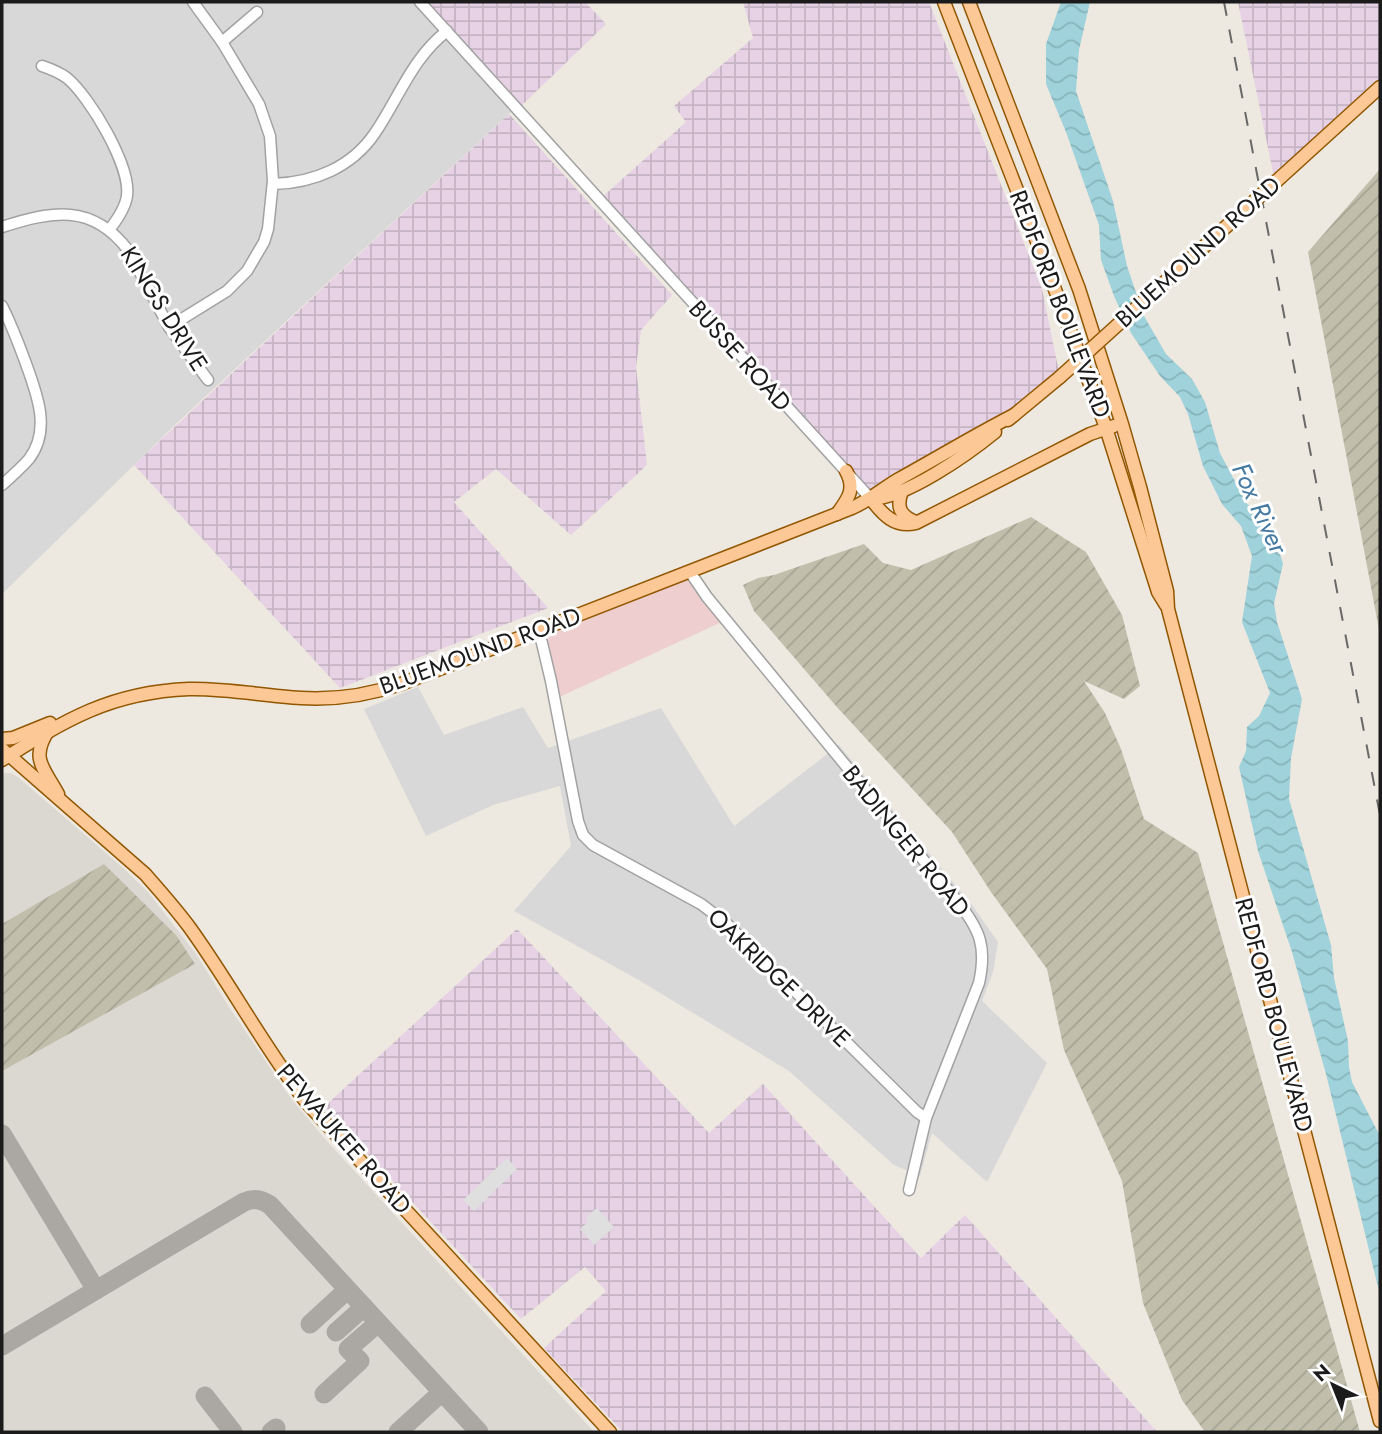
<svg xmlns="http://www.w3.org/2000/svg" width="1382" height="1434" font-family="Jost,sans-serif">
	<style>
		.residential { fill: #d9d8d8 }
		.commercial { fill: #eececf }
		.industrial { fill: url(#industrial-grid) }
		.airport { fill: #dbd8d2 }
		.construction { fill: url(#construction-furrows) }
		.parking { fill: #dfdfdf }
		.water { fill: url(#water-waves) }
		.lines { fill: none; stroke-linecap: round; stroke-linejoin: round }
		.taxiway { stroke: #aba8a4; stroke-width: 19 }
		.minor-casing { stroke: #a2a2a2; stroke-width: 13 }
		.major-casing { stroke: #925700; stroke-width: 15 }
		.minor { stroke: #fff; stroke-width: 10 }
		.major { stroke: #fcc896; stroke-width: 12 }
		.rail { stroke: #696969; stroke-width: 2; stroke-dasharray: 14 14; stroke-linecap: butt }
		.major-bridge-casing { stroke: #925700; stroke-width: 15; stroke-linecap: butt }
		.major-bridge { stroke: #fcc896; stroke-width: 12 }
		.labels { text-anchor: middle; stroke-width: 6; stroke-linejoin: round; paint-order: stroke }
		.street-label { font-size: 24px; fill: #1b1b1b; stroke: #fff }
		.water-label { font-size: 26px; font-style: italic; fill: #457aa2; stroke: #fff }
	</style>
	<defs>
		<pattern id="industrial-grid" width="8" height="8" patternUnits="userSpaceOnUse" patternTransform="scale(1.75)"><rect width="8" height="8" fill="#e6d2e4"/><path d="M0 4h8M4 0v8" fill="none" stroke="#c5b4c3"/></pattern>
		<pattern id="construction-furrows" width="10" height="10" patternUnits="userSpaceOnUse" patternTransform="scale(1.75)"><rect width="10" height="10" fill="#c1bfac"/><path d="M-1 1l2-2M0 10L10 0M9 11l2-2" fill="none" stroke="#a5a493"/></pattern>
		<pattern id="water-waves" width="16" height="10" patternUnits="userSpaceOnUse" patternTransform="scale(1.75)"><rect width="16" height="10" fill="#9fd2db"/><path d="M0 5q4-4 8 0t8 0" fill="none" stroke="#88b4bb"/></pattern>
	</defs>
	<rect width="100%" height="100%" fill="#ede8e0"/>
	<g class="residential">
		<polygon points="2,2 414,2 513,110 178,422 2,594"/>
		<polygon points="418,687 444,735 523,707 548,748 661,708 734,826 839,745 972,905 998,942 993,972 982,1001 1047,1063 987,1182 932,1133 920,1176 894,1165 789,1071 637,979 514,911 571,846 560,786 493,805 426,836 364,709"/>
	</g>
	<polygon class="commercial" points="690,572 726,620 555,699 537,630"/>
	<g class="industrial">
		<polygon points="420,2 585,2 606,24 517,110"/>
		<polygon points="743,2 929,2 1042,289 1060,377 1041,393 871,499 599,200 686,122 674,106 753,38"/>
		<polygon points="1238,2 1380,2 1380,87 1275,182"/>
		<polygon points="509,114 672,295 641,330 636,367 647,465 571,535 496,469 454,502 548,608 340,688 134,465"/>
		<polygon points="517,929 709,1133 763,1084 921,1258 965,1215 1157,1432 623,1432 544,1348 606,1291 585,1267 521,1319 324,1107"/>
	</g>
	<polygon class="airport" points="2,773 11,773 19,778 122,867 148,892 196,954 229,1007 292,1100 326,1140 594,1432 2,1432"/>
	<g class="construction">
		<polygon points="1380,169 1380,635 1308,252"/>
		<polygon points="1031,517 1086,552 1122,615 1140,686 1124,699 1084,681 1105,713 1121,749 1144,819 1198,853 1360,1432 1205,1432 1182,1400 1143,1303 1122,1181 1064,1050 1047,969 991,892 952,832 836,706 754,611 743,585 758,578 774,575 864,544 883,563 911,570"/>
		<polygon points="104,864 176,935 195,964 2,1071 2,924"/>
	</g>
	<g class="parking">
		<polygon points="507,1158 517,1169 474,1211 463,1200"/>
		<polygon points="597,1208 614,1227 594,1245 580,1229 587,1223 587,1216"/>
	</g>
	<polygon class="water" points="1061,2 1090,2 1079,50 1076,91 1113,201 1127,266 1144,316 1166,354 1192,379 1205,402 1220,453 1247,504 1270,519 1283,564 1274,603 1277,622 1302,699 1291,758 1289,799 1331,945 1334,978 1348,1041 1349,1067 1352,1082 1380,1136 1380,1295 1326,1074 1292,952 1258,851 1239,767 1246,751 1247,727 1259,716 1270,693 1242,622 1252,556 1241,526 1222,504 1203,466 1188,414 1180,397 1160,376 1131,333 1114,296 1101,260 1099,225 1066,132 1046,84 1046,44"/>
	<g class="lines">
		<g class="taxiway">
			<polyline points="2,1134 96,1290"/>
			<polyline points="310,1324 347,1290"/>
			<polyline points="336,1332 364,1307"/>
			<path d="M 2,1346 L 244,1202 C 254,1198 261,1199 270,1205 L 479,1432"/>
			<polyline points="324,1394 360,1361 348,1349 378,1323"/>
			<polyline points="205,1396 233,1432"/>
			<polyline points="271,1432 276,1428"/>
			<polyline points="398,1432 442,1392"/>
		</g>
		<g class="minor-casing">
			<g id="minor">
				<polyline points="420,2 871,499"/>
				<polyline points="222,42 257,12"/>
				<path d="M 42,66 C 51,69 59,72 67,78 C 90,97 131,166 127,196 C 125,209 117,220 109,230"/>
				<path d="M 273,184 C 314,183 352,167 375,133 C 399,98 412,58 447,31"/>
				<path d="M 2,227 C 52,211 92,203 128,250 L 169,327 L 208,380"/>
				<path d="M 2,306 C 11,324 18,342 25,361 C 36,392 52,429 29,459 C 21,468 11,477 2,485"/>
				<polyline points="169,327 227,291 247,271 264,242 268,229 273,181 270,136 259,104 222,42 193,2"/>
				<path d="M 690,572 L 707,597 L 958,902 C 980,930 987,947 979,983 L 926,1118 L 909,1190"/>
				<polyline points="537,630 542,643 551,681 578,821 583,835 593,845 701,904 726,923 917,1112 926,1118"/>
			</g>
		</g>
		<g class="major-casing">
			<g id="major">
				<polyline points="944,2 1043,257 1106,428 1158,592 1166,605"/>
				<polyline points="969,2 1079,289 1122,424 1140,487 1167,591 1168,609 1380,1421"/>
				<polyline points="1281,177 1380,87"/>
				<polyline points="1008,420 1060,377"/>
				<path d="M 902,491 C 896,507 900,516 916,522"/>
				<path d="M 871,499 C 883,515 895,528 916,523 L 1090,434 L 1114,426"/>
				<path d="M 871,499 C 906,498 968,454 995,432"/>
				<path d="M 837,514 C 848,499 856,489 846,471"/>
				<path d="M 48,731 C 30,759 44,768 58,794"/>
				<polyline points="2,739 13,738 50,723"/>
				<path d="M 2,749 L 145,874 C 160,891 176,909 190,928 C 231,985 264,1047 307,1103 L 610,1432"/>
				<path d="M 2,760 C 65,720 111,692 189,689 C 226,688 264,696 301,698 C 335,700 369,695 401,684 L 852,508 C 870,500 882,489 899,479 C 937,458 975,435 1014,415"/>
			</g>
		</g>
		<use href="#minor" class="minor"/>
		<use href="#major" class="major"/>
		<polyline class="rail" points="1224,2 1380,815"/>
		<g class="major-bridge-casing">
			<polyline id="major-bridge" points="1060,377 1281,177"/>
		</g>
		<use href="#major-bridge" class="major-bridge"/>
	</g>
	<g class="labels">
		<g class="street-label">
			<text transform="translate(1198 252) rotate(-42)" y="8">BLUEMOUND ROAD</text>
			<text transform="translate(1060 304) rotate(69)" y="8">REDFORD BOULEVARD</text>
			<text transform="translate(164 309) rotate(58)" y="8">KINGS DRIVE</text>
			<text transform="translate(740 356) rotate(48)" y="8">BUSSE ROAD</text>
			<text transform="translate(480 651) rotate(-20)" y="8">BLUEMOUND ROAD</text>
			<text transform="translate(906 841) rotate(51)" y="8">BADINGER ROAD</text>
			<text transform="translate(779 978) rotate(44)" y="8">OAKRIDGE DRIVE</text>
			<text transform="translate(1274 1015) rotate(75)" y="8">REDFORD BOULEVARD</text>
			<text transform="translate(344 1139) rotate(49)" y="8">PEWAUKEE ROAD</text>
		</g>
		<g class="water-label">
			<text transform="translate(1260 508) rotate(65)" y="9">Fox River</text>
		</g>
	</g>
	<rect width="1382" height="1434" fill="none" stroke="#1b1b1b" stroke-width="7"/>
	<g transform="translate(1333 1385) rotate(317)" stroke="#ffffff" stroke-width="5" paint-order="stroke">
	<path d="M0-5L12 26L0 18L-12 26Z" fill="#1b1b1b"/>
	<text y="-10" font-size="19" font-weight="bold" text-anchor="middle" fill="#1b1b1b">N</text>
	</g>
</svg>
